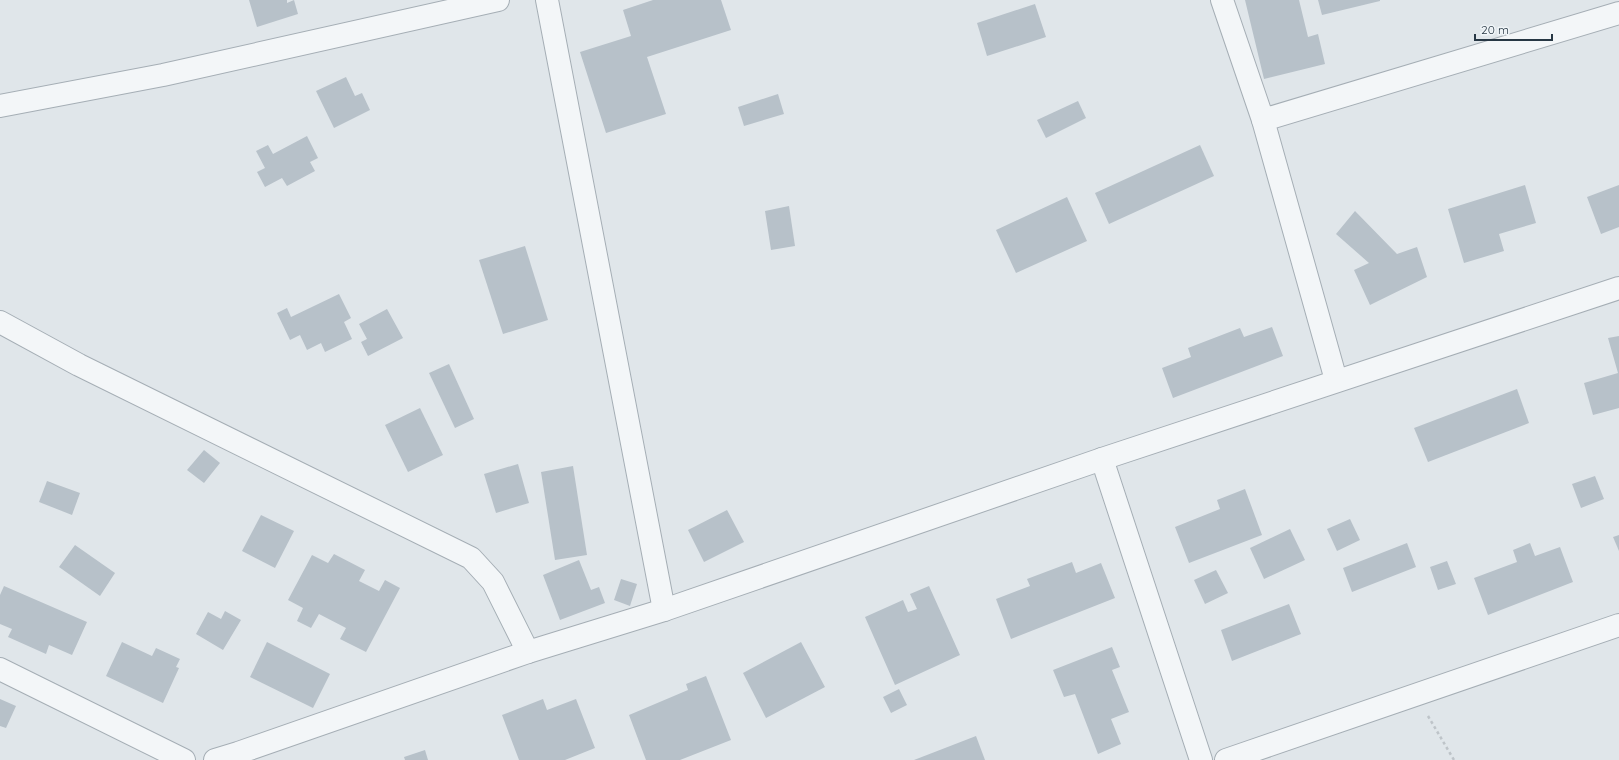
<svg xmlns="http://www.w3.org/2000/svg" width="1619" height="760" font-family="Quicksand,sans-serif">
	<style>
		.building { fill: #b7c1c9 }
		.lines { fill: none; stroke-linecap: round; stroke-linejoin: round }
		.minor-casing { stroke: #a5aeb5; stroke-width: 24 }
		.path { stroke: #bec4c9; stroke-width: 2.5; stroke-dasharray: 3 3; stroke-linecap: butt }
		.minor { stroke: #f3f6f8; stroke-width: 22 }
	</style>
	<rect width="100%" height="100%" fill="#e0e6ea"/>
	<g class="building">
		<polygon points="249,0 287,0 287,3 294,0 298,14 257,27"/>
		<polygon points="653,0 721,0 731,30 647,57 666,114 606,133 580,52 631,36 623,10"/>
		<polygon points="1245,0 1299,0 1308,37 1318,34 1325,64 1264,79"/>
		<polygon points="1318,0 1380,0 1380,1 1322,15"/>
		<polygon points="1035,4 1046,37 987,56 977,23"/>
		<polygon points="346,77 355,96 362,93 370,110 334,128 316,91"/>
		<polygon points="778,94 784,114 744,126 738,107"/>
		<polygon points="1078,101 1086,118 1046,138 1037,120"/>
		<polygon points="307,136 318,158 310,162 315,171 287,186 282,178 265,187 257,172 265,168 256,151 268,145 273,154"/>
		<polygon points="1200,145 1214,176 1109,224 1095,193"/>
		<polygon points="1525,185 1536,223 1499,234 1504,251 1464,263 1448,209"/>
		<polygon points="1619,185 1619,227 1601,234 1587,197"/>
		<polygon points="1067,197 1087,241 1016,273 996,230"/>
		<polygon points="789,206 795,246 771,250 765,211"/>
		<polygon points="1355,211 1397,254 1417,247 1427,277 1370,305 1354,270 1369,263 1336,234"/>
		<polygon points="525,246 548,320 503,334 479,260"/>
		<polygon points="339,294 351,318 344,322 352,339 325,352 321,343 307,350 300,335 290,340 277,313 287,308 291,317"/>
		<polygon points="387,309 403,338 368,356 361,342 367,339 359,324"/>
		<polygon points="1272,327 1283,356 1173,398 1162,368 1191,357 1188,348 1240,328 1244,337"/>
		<polygon points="1619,336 1619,408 1593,415 1584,383 1618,373 1608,338"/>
		<polygon points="449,364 474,419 455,428 429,373"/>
		<polygon points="1517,389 1529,423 1428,462 1414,428"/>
		<polygon points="420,408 443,455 408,472 385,425"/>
		<polygon points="204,450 220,463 204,483 187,470"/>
		<polygon points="518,464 529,503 496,513 484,474"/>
		<polygon points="573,466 587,555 555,560 541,472"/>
		<polygon points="1595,476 1604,499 1581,508 1572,484"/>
		<polygon points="47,481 80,493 72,515 39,502"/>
		<polygon points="1245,489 1262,535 1189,563 1175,527 1220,509 1217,500"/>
		<polygon points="727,510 744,542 704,562 688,530"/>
		<polygon points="261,515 294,531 275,568 242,551"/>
		<polygon points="1350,519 1360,540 1337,551 1327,529"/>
		<polygon points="1290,529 1305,560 1264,579 1250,548"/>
		<polygon points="1619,535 1619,551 1613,537"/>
		<polygon points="1407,543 1416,567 1352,592 1343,568"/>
		<polygon points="1530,543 1535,556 1560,547 1573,582 1488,615 1474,578 1517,562 1513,550"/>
		<polygon points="75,545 115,573 100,596 59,567"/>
		<polygon points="334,554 365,570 359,581 379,591 385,580 400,588 366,652 340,639 346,628 319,614 311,628 297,621 303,608 288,600 312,555 328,563"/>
		<polygon points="579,560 591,590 599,587 605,603 560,620 543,575"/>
		<polygon points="1447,561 1456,584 1438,590 1430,567"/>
		<polygon points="1072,562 1076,573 1101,563 1115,598 1011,639 996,599 1030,586 1027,579"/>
		<polygon points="1216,570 1228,593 1205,604 1194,580"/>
		<polygon points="621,579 637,584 630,606 614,600"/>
		<polygon points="4,586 87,622 72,655 49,645 46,654 8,637 12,629 0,624 0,595"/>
		<polygon points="929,586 960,655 895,685 865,617 903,600 908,612 917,609 910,594"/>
		<polygon points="1289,604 1301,634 1232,661 1221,630"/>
		<polygon points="225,611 241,620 223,650 196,634 208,612 221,619"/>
		<polygon points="122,642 152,656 156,648 180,659 176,667 179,668 163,703 106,676"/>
		<polygon points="267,642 330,674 313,708 250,677"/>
		<polygon points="801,642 825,687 766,718 743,673"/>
		<polygon points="1112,647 1120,667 1112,670 1129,712 1111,719 1121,744 1098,754 1075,694 1064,697 1053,670"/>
		<polygon points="706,676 731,740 680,760 646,760 629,715 688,690 686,684"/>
		<polygon points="899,689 907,705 891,713 883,697"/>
		<polygon points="0,699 16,706 6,728 0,726"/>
		<polygon points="543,699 547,710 576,699 595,748 565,760 519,760 502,715"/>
		<polygon points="976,736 985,760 914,760"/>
		<polygon points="425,750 428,760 405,760 404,757"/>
	</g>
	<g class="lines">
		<g class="minor-casing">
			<g id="minor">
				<polyline points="547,0 664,610"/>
				<polyline points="1222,0 1263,120 1336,380"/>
				<polyline points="0,106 163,75 498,0"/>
				<polyline points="1263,120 1619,13"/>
				<polyline points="0,322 79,365 471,558 493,582 528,652"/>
				<polyline points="1102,459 1201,760"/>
				<polyline points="0,669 184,760"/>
				<polyline points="215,760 238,753 528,652 664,610 1102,459 1619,288"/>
				<polyline points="1226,760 1619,625"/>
			</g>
		</g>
		<polyline class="path" points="1428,716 1454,760"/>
		<use href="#minor" class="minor"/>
	</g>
	<path d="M1475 34v6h77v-6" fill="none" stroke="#273744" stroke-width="2"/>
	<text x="1481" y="34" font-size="12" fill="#273744" stroke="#f0f5f8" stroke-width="3" paint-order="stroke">20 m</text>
</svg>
